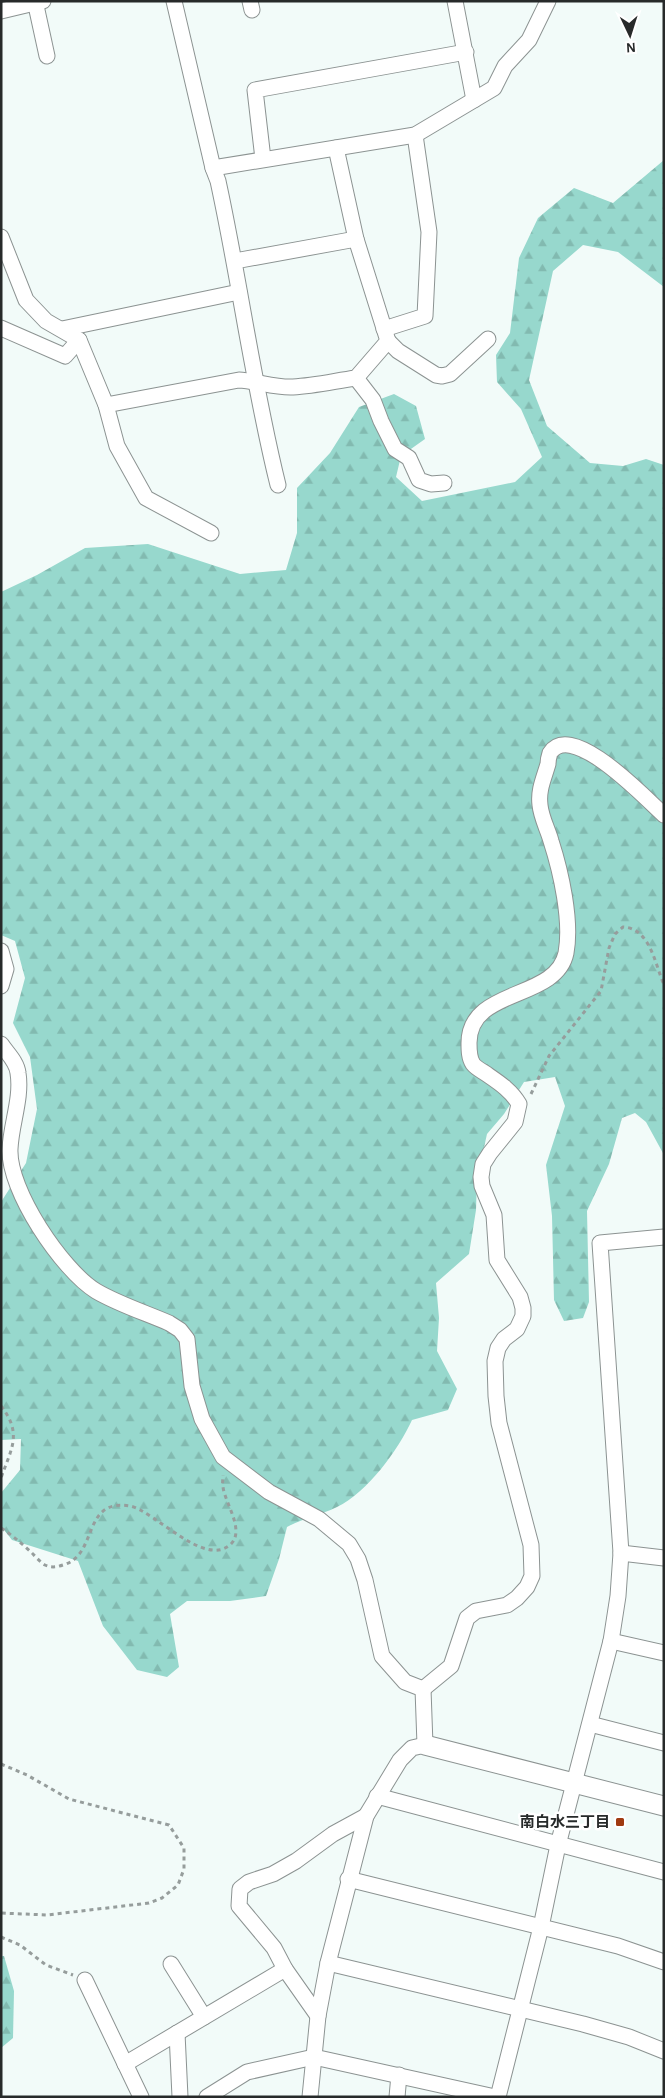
<svg xmlns="http://www.w3.org/2000/svg" width="665" height="2098" font-family="'Alegreya Sans','Noto Sans JP',sans-serif">
	<style>
		.forest { fill: url(#forest-firs) }
		.lines { fill: none; stroke-linecap: round; stroke-linejoin: round }
		.minor-casing { stroke: #8c9392; stroke-width: 17 }
		.tertiary-casing { stroke: #8c9392; stroke-width: 21 }
		.path { stroke: #969d9c; stroke-width: 3; stroke-dasharray: 4 4; stroke-linecap: butt }
		.minor { stroke: #fff; stroke-width: 15 }
		.tertiary { stroke: #fff; stroke-width: 19 }
		.poi-dot { fill: #a03a11; stroke: #fff; stroke-width: 2 }
		.labels { text-anchor: middle; stroke-width: 5; stroke-linejoin: round; paint-order: stroke }
		.poi-label { font-size: 15px; font-weight: bold; fill: #272a2a; stroke: #fff; text-anchor: end }
	</style>
	<defs>
		<pattern id="forest-firs" width="22" height="20" patternUnits="userSpaceOnUse" patternTransform="scale(1.25)"><rect width="22" height="20" fill="#97d8cd"/><path d="M5 1l3.5 6h-7zM16 11l3.5 6h-7z" fill="#82bab0"/></pattern>
	</defs>
	<rect width="100%" height="100%" fill="#f2fbf9"/>
	<g class="forest">
		<path d="M 664,160 L 664,287 L 618,252 L 583,245 L 553,271 L 529,380 L 547,426 L 590,463 L 623,466 L 646,459 L 664,465 L 664,1155 L 646,1122 L 635,1113 L 622,1118 L 609,1164 L 587,1211 L 589,1302 L 583,1318 L 564,1321 L 554,1300 L 552,1216 L 546,1165 L 565,1106 L 555,1077 L 524,1082 L 504,1114 L 487,1134 L 477,1179 L 476,1210 L 469,1254 L 436,1283 L 439,1318 L 437,1351 L 457,1389 L 448,1410 L 412,1420 C 398,1450 368,1492 337,1507 C 321,1515 303,1518 287,1527 L 279,1559 L 266,1596 L 230,1601 L 187,1601 L 170,1614 L 179,1667 L 167,1677 L 137,1670 L 103,1626 L 78,1561 L 12,1540 L 1,1526 L 1,1493 L 20,1470 L 21,1439 L 1,1440 L 1,1202 L 26,1163 L 37,1109 L 30,1057 L 13,1023 L 25,978 L 15,941 L 1,935 L 1,592 L 37,575 L 85,548 L 148,544 L 240,574 L 286,570 L 297,533 L 297,488 L 330,453 L 359,407 L 394,394 L 416,406 L 425,439 L 401,456 L 396,477 L 422,501 L 515,482 L 542,457 L 521,409 L 497,382 L 496,355 L 510,333 L 519,258 L 538,218 L 574,188 L 613,203 Z"/>
		<polygon points="1,1956 4,1956 14,1991 13,2038 1,2048"/>
	</g>
	<g class="lines">
		<g class="minor-casing">
			<g id="minor">
				<polyline points="35,1 47,56"/>
				<path d="M 174,1 L 213,168 L 218,181 C 240,282 253,385 278,485"/>
				<polyline points="250,1 252,10"/>
				<polyline points="455,1 474,100"/>
				<polyline points="1,11 43,1"/>
				<polyline points="263,159 255,90 466,52"/>
				<polyline points="213,168 415,135 494,88 505,66 529,40 548,1"/>
				<polyline points="1,237 26,300 46,321 79,340 106,405 117,446 146,498 211,533"/>
				<polyline points="235,261 356,239"/>
				<polyline points="1,328 65,356 79,340"/>
				<polyline points="62,329 239,292"/>
				<polyline points="384,329 425,316 429,232 415,135"/>
				<polyline points="388,341 398,351 436,375 442,376 450,374 488,339"/>
				<polyline points="356,378 373,400 381,421 395,449 409,458 419,480 431,484 444,483"/>
				<path d="M 106,405 L 239,380 C 257,381 275,388 293,387 C 314,386 335,381 356,378 L 388,341 L 356,239 L 336,148"/>
				<polyline points="1,951 6,969 1,986"/>
				<path d="M 1,1044 C 7,1053 17,1062 18,1073 C 22,1098 11,1124 10,1149 C 8,1190 62,1270 96,1291 C 118,1304 146,1313 169,1323 L 180,1330 L 187,1339 L 192,1386 L 202,1419 L 223,1457 L 269,1492 L 319,1519 L 349,1544 L 358,1559 L 365,1580 L 382,1656 L 405,1682 L 423,1689 L 425,1745 L 412,1748 L 400,1760 L 366,1816 L 328,1963 L 318,2016 L 310,2097"/>
				<polyline points="621,1553 664,1558"/>
				<polyline points="611,1641 664,1653"/>
				<path d="M 423,1689 L 451,1666 L 467,1618 L 476,1611 L 507,1605 L 517,1598 L 527,1587 L 532,1576 L 531,1545 L 499,1423 L 496,1396 L 495,1361 L 498,1348 L 504,1339 L 517,1329 L 523,1316 L 523,1308 L 520,1297 L 497,1260 L 494,1215 L 482,1186 L 481,1177 L 483,1164 L 490,1153 L 515,1122 L 519,1104 C 511,1090 498,1082 485,1073 C 482,1071 476,1068 473,1064 C 469,1058 469,1050 469,1043 C 469,987 556,1001 566,953 C 572,921 561,872 551,841 C 548,830 541,817 540,805 C 538,790 544,778 548,764 C 548,761 549,756 550,753 C 572,719 648,801 664,815"/>
				<polyline points="590,1724 664,1743"/>
				<polyline points="377,1796 664,1872"/>
				<polyline points="348,1879 618,1946 664,1962"/>
				<polyline points="328,1963 583,2024 629,2037 664,2051"/>
				<polyline points="171,1964 204,2017"/>
				<polyline points="85,1980 141,2097"/>
				<polyline points="318,2016 285,1969 274,1948 239,1906 240,1889 249,1882 273,1874 296,1861 333,1834 366,1816"/>
				<polyline points="177,2033 180,2097"/>
				<polyline points="125,2064 285,1969"/>
				<polyline points="207,2097 247,2072 314,2057 495,2097"/>
				<polyline points="397,2097 399,2075"/>
				<polyline points="498,2097 541,1927 558,1845 611,1641 618,1596 621,1553 600,1243 664,1237"/>
			</g>
		</g>
		<g class="tertiary-casing">
			<polyline id="tertiary" points="425,1745 664,1806"/>
		</g>
		<g class="path">
			<path d="M 531,1094 L 549,1056 L 601,991 L 609,948 L 615,934 L 623,927 C 650,928 655,964 664,985"/>
			<path d="M 1,1406 C 23,1434 11,1449 1,1478"/>
			<path d="M 1,1528 C 12,1535 21,1543 31,1552 C 35,1556 40,1562 45,1565 C 51,1568 57,1567 63,1565 C 99,1555 81,1498 130,1506 C 155,1511 205,1569 231,1544 C 245,1530 225,1503 223,1487 C 222,1483 223,1479 223,1475"/>
			<polyline points="1,1764 27,1775 69,1799 169,1825 184,1848 184,1869 178,1885 162,1898 149,1903 47,1915 1,1913"/>
			<polyline points="1,1937 20,1945 46,1965 73,1975"/>
		</g>
		<use href="#minor" class="minor"/>
		<use href="#tertiary" class="tertiary"/>
	</g>
	<rect class="poi-dot" x="615" y="1817" width="10" height="10" rx="2.5"/>
	<g class="labels">
		<g class="poi-label">
			<text x="610" y="1827">南白水三丁目</text>
		</g>
	</g>
	<rect width="665" height="2098" fill="none" stroke="#272a2a" stroke-width="5"/>
	<g transform="translate(630 35) rotate(176)" stroke="#ffffff" stroke-width="4" paint-order="stroke">
	<path d="M0-4L9 19L0 12L-9 19Z" fill="#272a2a"/>
	<text y="-8" font-size="14" font-weight="bold" text-anchor="middle" fill="#272a2a">N</text>
	</g>
</svg>
